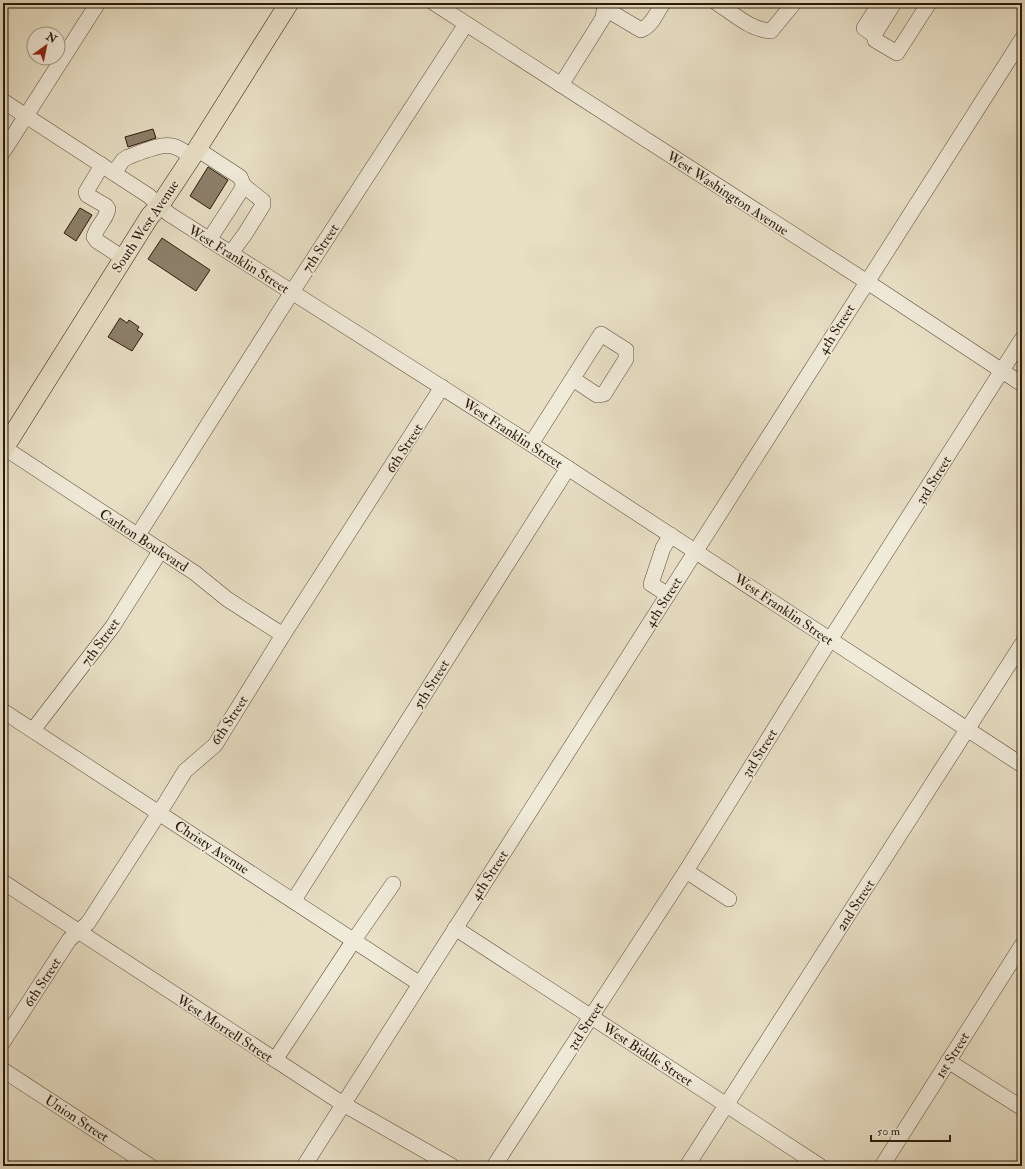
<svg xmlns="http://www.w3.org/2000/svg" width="1025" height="1169" font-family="'IM FELL Double Pica',serif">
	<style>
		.building { fill: #8d806b; stroke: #2a1a09 }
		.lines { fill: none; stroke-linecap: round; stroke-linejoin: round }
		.minor-casing { stroke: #5a4b38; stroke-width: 16 }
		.major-casing { stroke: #2a1a09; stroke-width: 20 }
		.minor { stroke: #f0ead9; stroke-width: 15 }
		.major { stroke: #e8dfc5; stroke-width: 19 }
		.labels { text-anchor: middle; stroke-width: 3.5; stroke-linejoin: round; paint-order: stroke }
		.street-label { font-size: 14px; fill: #2a1a09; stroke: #f0ead9 }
	</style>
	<rect width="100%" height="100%" fill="#e8dfc5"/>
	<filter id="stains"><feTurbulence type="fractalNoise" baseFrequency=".005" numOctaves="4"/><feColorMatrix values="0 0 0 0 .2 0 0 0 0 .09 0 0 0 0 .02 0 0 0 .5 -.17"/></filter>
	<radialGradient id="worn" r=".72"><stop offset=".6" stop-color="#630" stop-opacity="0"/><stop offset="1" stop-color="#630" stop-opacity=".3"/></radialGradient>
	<g class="building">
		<polygon points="153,129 156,138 128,147 125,137"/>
		<polygon points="208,167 228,180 210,209 190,196"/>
		<polygon points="80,208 92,215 76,241 64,233"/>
		<polygon points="162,238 210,270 196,291 148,259"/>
		<polygon points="120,318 127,323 129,320 139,327 137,330 143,334 132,351 108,337"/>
	</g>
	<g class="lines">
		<g class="minor-casing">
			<g id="minor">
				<polyline points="434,3 878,289 1022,384"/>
				<path d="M 717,3 C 734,14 751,30 771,31 L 794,3"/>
				<polyline points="880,3 864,28 874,35 894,3"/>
				<polyline points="874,35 875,40 897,53 929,3"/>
				<path d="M 561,85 L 603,18 L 604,11 L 609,11 L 641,30 C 652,26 657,12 663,3"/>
				<polyline points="3,101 149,196 169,214 531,444 1022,765"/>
				<polyline points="197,149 240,177 244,186 263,201 263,205 245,234 231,253"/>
				<polyline points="3,152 98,3"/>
				<path d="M 102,165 L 86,192 L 87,195 L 106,206 L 108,209 C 106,220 96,227 94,237 L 97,241 L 123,258"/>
				<path d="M 114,173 L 123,160 L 128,157 C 139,153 161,143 172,146 C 179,147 186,153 192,157"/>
				<polyline points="209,240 244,186"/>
				<polyline points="531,444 601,334 626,350 626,359 604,394 597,395 573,379"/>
				<polyline points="3,447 195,573 227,599 283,635"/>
				<polyline points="138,535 292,292 466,24"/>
				<polyline points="668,595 651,584 663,548 671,535"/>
				<polyline points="3,711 420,984"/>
				<polyline points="33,730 113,626 161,550"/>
				<polyline points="686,871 729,899"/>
				<polyline points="3,882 343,1104 452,1166"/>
				<polyline points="294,900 568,468"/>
				<polyline points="455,928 820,1166"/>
				<polyline points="3,1042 69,940 88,923 166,802 185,771 215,745 283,635 442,387"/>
				<polyline points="275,1060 354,940 393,884"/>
				<polyline points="948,1061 1022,1108"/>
				<polyline points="3,1070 150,1166"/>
				<polyline points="304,1166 1022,39"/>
				<polyline points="494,1166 686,871 823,651 1022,339"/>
				<polyline points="687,1166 1022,644"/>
				<polyline points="882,1166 1022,945"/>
			</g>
		</g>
		<g class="major-casing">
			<polyline id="major" points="3,450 150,216 160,205 197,149 289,3"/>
		</g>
		<use href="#minor" class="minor"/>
		<use href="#major" class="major"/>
	</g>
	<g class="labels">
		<g class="street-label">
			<text transform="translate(728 193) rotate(33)" y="5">West Washington Avenue</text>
			<text transform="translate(145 226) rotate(-56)" y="5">South West Avenue</text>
			<text transform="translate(320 248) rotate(-57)" y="5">7th Street</text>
			<text transform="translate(239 259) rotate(32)" y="5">West Franklin Street</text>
			<text transform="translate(836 329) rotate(-58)" y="5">4th Street</text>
			<text transform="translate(513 433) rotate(33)" y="5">West Franklin Street</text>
			<text transform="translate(404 448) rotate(-57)" y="5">6th Street</text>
			<text transform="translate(933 480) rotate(-58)" y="5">3rd Street</text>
			<text transform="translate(144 540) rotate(33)" y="5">Carlton Boulevard</text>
			<text transform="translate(663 602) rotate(-58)" y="5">4th Street</text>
			<text transform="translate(784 609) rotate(34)" y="5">West Franklin Street</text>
			<text transform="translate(100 642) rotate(-54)" y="5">7th Street</text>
			<text transform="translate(431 684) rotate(-58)" y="5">5th Street</text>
			<text transform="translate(229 720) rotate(-57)" y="5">6th Street</text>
			<text transform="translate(759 753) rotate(-58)" y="5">3rd Street</text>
			<text transform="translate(212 847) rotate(33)" y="5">Christy Avenue</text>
			<text transform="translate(489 875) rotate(-57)" y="5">4th Street</text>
			<text transform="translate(855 905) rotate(-57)" y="5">2nd Street</text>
			<text transform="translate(42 982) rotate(-57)" y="5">6th Street</text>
			<text transform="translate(585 1026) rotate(-57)" y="5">3rd Street</text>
			<text transform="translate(225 1028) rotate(33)" y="5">West Morrell Street</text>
			<text transform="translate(648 1054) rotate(33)" y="5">West Biddle Street</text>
			<text transform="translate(952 1055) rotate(-58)" y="5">1st Street</text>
			<text transform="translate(77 1118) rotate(33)" y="5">Union Street</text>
		</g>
	</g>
	<rect width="1025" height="1169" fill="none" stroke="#e8dfc5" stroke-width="16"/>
	<rect x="4" y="4" width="1017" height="1161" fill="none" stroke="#2a1a09" stroke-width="2"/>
	<rect x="8" y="8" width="1009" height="1153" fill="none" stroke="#2a1a09"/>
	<g transform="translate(46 46) rotate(33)"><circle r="19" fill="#f0ead9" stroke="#a19786"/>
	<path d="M0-3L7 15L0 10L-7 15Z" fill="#8f2418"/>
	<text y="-6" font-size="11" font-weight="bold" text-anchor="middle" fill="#2a1a09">N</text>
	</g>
	<path d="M871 1135v6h79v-6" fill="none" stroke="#2a1a09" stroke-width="2"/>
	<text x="877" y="1135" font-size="12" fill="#2a1a09" stroke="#f0ead9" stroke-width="3" paint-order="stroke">50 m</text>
	<rect width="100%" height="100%" filter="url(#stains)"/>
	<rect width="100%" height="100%" fill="url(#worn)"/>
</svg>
